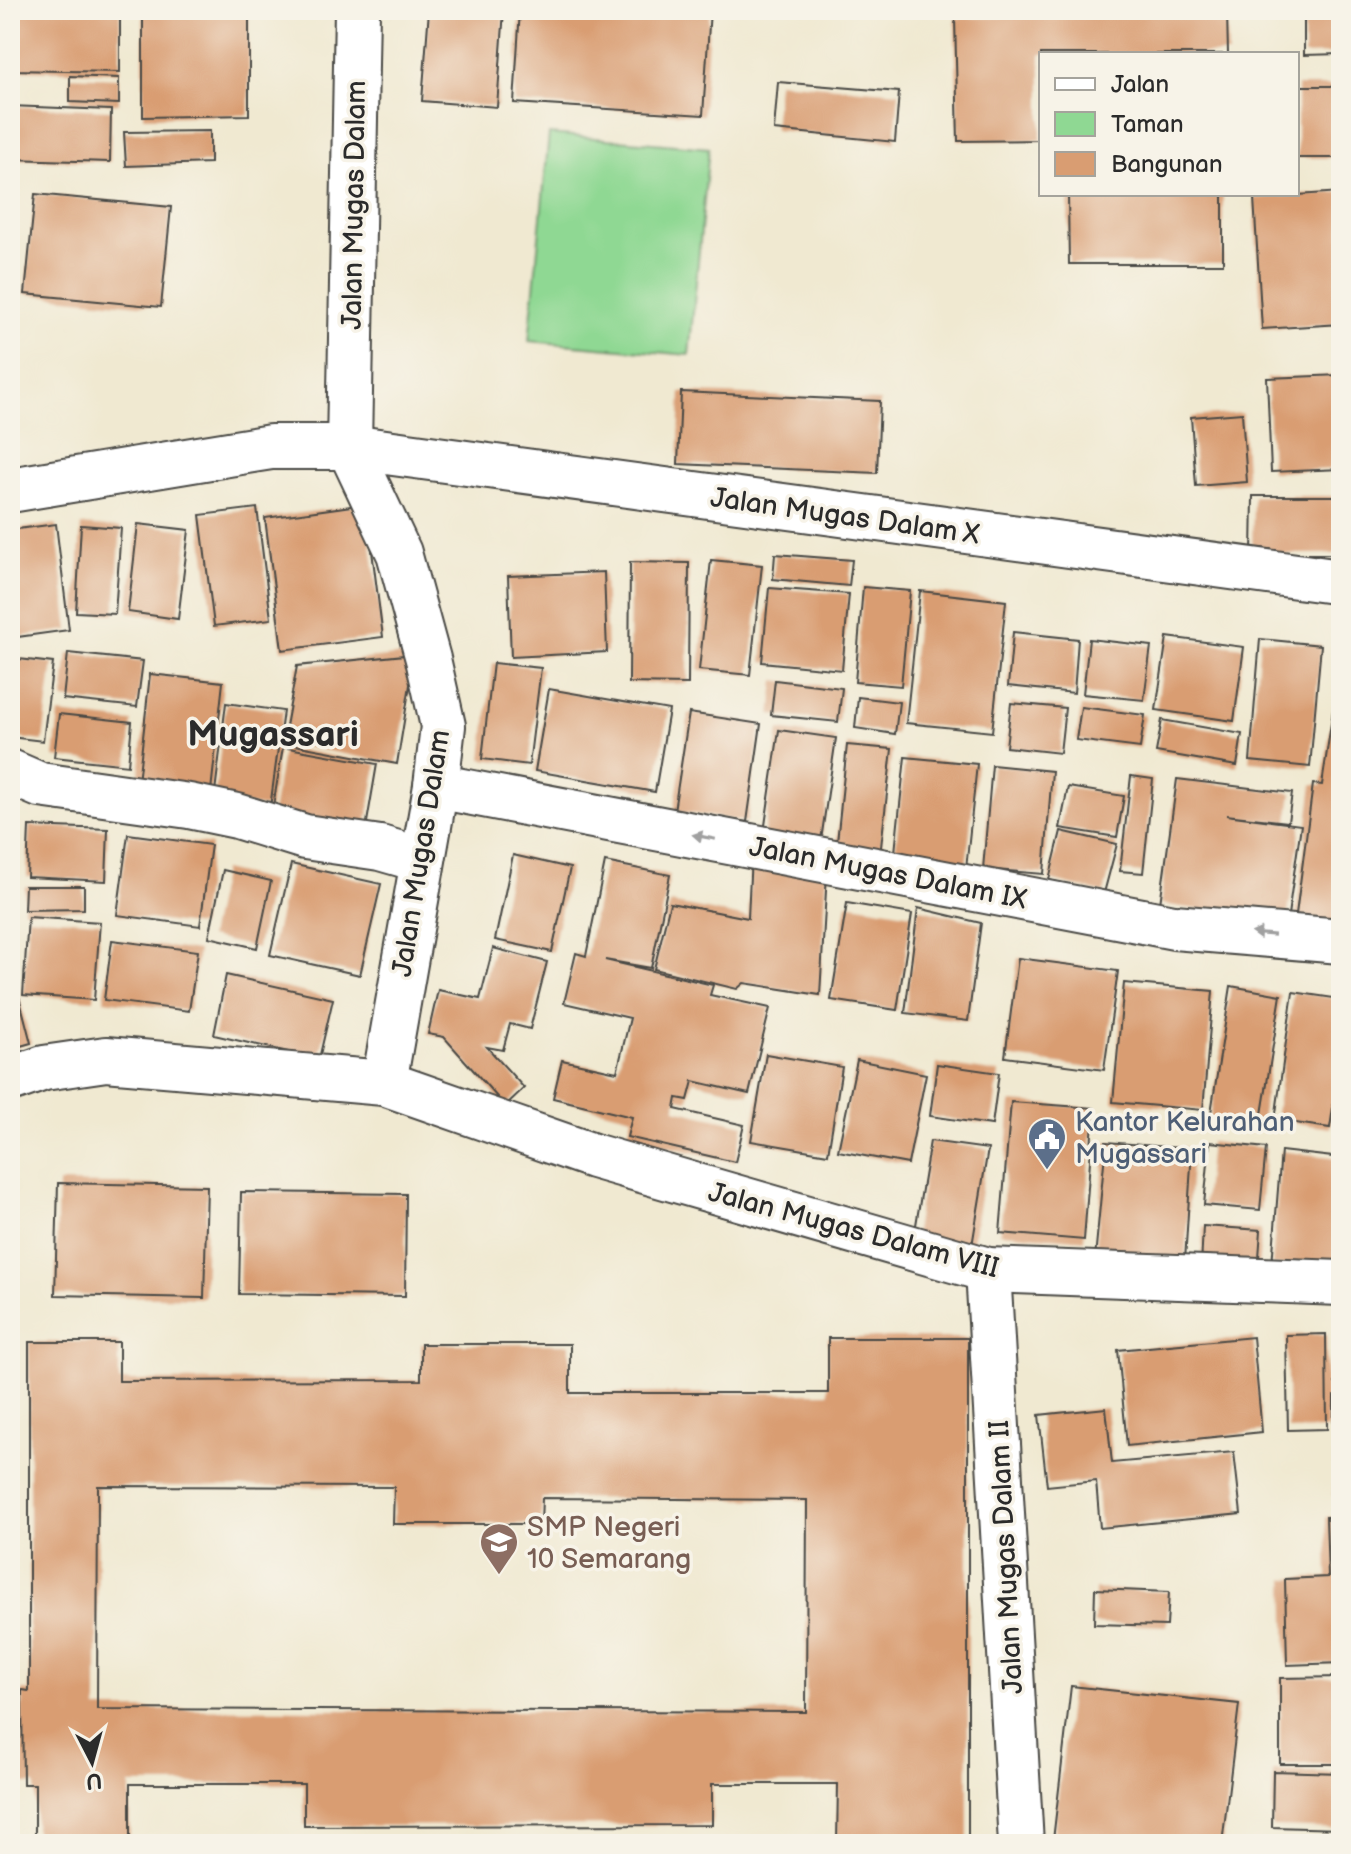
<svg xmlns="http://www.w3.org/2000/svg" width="1351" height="1854" font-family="'Balsamiq Sans',sans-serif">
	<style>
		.green { fill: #8fd893; stroke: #5d825f; stroke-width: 2 }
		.building { fill: #d99d72; fill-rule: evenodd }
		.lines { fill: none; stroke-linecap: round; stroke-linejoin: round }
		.minor-casing { stroke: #494844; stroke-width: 48 }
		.minor { stroke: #fff; stroke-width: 44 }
		.oneway { fill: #a0a0a0 }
		.labels { text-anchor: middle; stroke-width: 7; stroke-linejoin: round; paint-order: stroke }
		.street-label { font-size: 28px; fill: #2b2b2b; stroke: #f7f3e8 }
		.service-label { font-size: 28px; fill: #4e5e75; stroke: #f7f3e8; text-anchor: start }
		.education-label { font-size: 28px; fill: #785e54; stroke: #f7f3e8; text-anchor: start }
		.district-label { font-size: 36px; font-weight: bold; fill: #2b2b2b; stroke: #f7f3e8 }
	</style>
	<rect width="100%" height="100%" fill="#f7f3e8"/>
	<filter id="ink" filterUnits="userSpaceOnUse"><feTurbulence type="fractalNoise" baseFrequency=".0125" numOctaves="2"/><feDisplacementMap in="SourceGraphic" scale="16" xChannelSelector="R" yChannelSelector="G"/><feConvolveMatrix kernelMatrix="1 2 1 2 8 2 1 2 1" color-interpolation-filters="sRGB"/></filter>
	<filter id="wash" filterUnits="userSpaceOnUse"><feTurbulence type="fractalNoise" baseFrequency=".006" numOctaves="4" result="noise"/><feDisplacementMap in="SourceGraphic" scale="32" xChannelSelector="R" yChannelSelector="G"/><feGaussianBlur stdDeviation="1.8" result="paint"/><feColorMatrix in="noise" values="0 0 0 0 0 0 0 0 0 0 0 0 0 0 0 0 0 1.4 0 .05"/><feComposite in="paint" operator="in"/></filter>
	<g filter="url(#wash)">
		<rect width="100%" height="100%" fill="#f0e9d1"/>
		<polygon class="green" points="549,134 709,148 689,355 529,341"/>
		<g id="blocks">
			<g class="building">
				<polygon points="10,10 120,10 120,72 10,70"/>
				<polygon points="143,10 249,10 249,115 143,117"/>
				<polygon points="429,10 504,10 497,107 422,101"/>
				<polygon points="520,10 710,10 703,115 514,103"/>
				<polygon points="1304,10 1341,10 1341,54 1304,55"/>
				<polygon points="1227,12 1228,54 1041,54 1041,140 958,141 955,18"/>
				<polygon points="70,76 119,78 119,104 70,102"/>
				<polygon points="778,82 899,92 895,142 774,130"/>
				<rect x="1297" y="86" width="44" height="72"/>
				<polygon points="10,106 111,110 110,162 10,159"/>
				<polygon points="210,131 210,163 126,166 124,132"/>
				<polygon points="1341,192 1341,324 1262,329 1254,198"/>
				<polygon points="35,194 171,207 161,307 25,294"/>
				<polygon points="1068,194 1223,194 1223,264 1069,264"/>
				<polygon points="1341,375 1341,469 1271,472 1267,378"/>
				<polygon points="681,392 880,401 877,473 678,464"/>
				<polygon points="1242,413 1247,482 1196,486 1191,417"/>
				<polygon points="1253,496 1341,496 1341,554 1252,554"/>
				<polygon points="366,504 383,637 282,650 265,518"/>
				<polygon points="257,508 271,619 214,626 200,515"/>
				<polygon points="56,524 69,630 10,638 10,530"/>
				<polygon points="138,524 189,530 178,619 128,612"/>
				<polygon points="81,525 121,528 115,614 76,612"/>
				<polygon points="775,554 852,560 849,586 773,579"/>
				<polygon points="711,560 762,565 750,675 699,670"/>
				<polygon points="630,562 689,563 688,684 629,683"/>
				<polygon points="604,572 607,652 511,657 508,576"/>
				<polygon points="863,587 910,591 901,686 855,682"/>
				<polygon points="769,588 849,594 842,670 762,662"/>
				<polygon points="920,591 1006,601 992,732 906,723"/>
				<polygon points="1013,632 1078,639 1074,693 1008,686"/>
				<polygon points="1167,637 1244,647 1234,721 1156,710"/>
				<polygon points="1089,639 1151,646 1144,700 1083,694"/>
				<polygon points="1260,639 1321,645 1310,767 1250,761"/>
				<polygon points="68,653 143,661 137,707 63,699"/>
				<polygon points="415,654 397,764 283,743 297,666"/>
				<polygon points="10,658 53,663 43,741 10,737"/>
				<polygon points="493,663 541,668 529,765 482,759"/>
				<polygon points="1339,669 1341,902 1338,927 1295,922 1313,784 1322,785"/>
				<polygon points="150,674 223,682 211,791 138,783"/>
				<polygon points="775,680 842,688 838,722 771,715"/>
				<polygon points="549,689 669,710 655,792 535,771"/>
				<polygon points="858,697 899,702 895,734 855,728"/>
				<polygon points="226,703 283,711 270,808 214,800"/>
				<polygon points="1011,703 1065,708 1060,753 1006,747"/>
				<polygon points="1081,707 1145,715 1140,748 1076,740"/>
				<polygon points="689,713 761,724 747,822 674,811"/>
				<polygon points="59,714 132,722 128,765 54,757"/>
				<polygon points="1162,720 1242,734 1237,766 1156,752"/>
				<polygon points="779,730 836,738 820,847 763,839"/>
				<polygon points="847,745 892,749 880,856 836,852"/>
				<polygon points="283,747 377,764 365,834 271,818"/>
				<polygon points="905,757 977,764 966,869 894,862"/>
				<polygon points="992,765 1052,771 1044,874 983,869"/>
				<polygon points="1131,776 1153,779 1143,873 1120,871"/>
				<polygon points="1177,779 1292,793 1288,822 1226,815 1301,825 1287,922 1160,904"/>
				<polygon points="1068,787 1124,796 1117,837 1060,828"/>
				<polygon points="10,819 15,820 12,846 10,846"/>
				<polygon points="29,826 108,829 106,881 27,877"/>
				<polygon points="1061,831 1117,844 1104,893 1049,880"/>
				<polygon points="128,834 211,845 200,926 117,915"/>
				<polygon points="513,855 570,868 552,952 495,940"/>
				<polygon points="751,855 827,873 820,995 744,983 737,989 654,969 670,903 748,918"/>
				<polygon points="605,862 670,875 651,968 605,960 713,985 710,995 770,1008 749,1094 693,1081 688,1100 677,1098 675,1109 744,1125 735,1162 627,1137 632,1117 553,1098 562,1060 617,1072 630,1018 564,1003 576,953 586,956"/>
				<polygon points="291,864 381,884 360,975 270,955"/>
				<polygon points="223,870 271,881 257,948 209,937"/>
				<polygon points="25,886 84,886 84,909 24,910"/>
				<polygon points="847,903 912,914 897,1010 831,1000"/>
				<polygon points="918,908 981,923 968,1021 905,1013"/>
				<polygon points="28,917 100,922 94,1000 23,995"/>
				<polygon points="112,940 198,951 189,1011 104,1000"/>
				<polygon points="493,948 547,962 530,1029 510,1024 503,1050 487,1047 524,1088 505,1106 444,1037 428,1034 438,990 480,999"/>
				<polygon points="1018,958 1118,971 1104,1070 1005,1057"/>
				<polygon points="11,966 31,1043 10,1049 10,967"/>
				<polygon points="226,975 333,999 319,1059 214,1035"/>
				<polygon points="1124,983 1213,991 1203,1110 1113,1102"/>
				<polygon points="1231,986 1281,995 1260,1127 1210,1119"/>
				<polygon points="1293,992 1341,999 1341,1054 1330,1128 1275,1120"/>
				<polygon points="766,1054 842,1067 828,1154 751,1141"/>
				<polygon points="857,1060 926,1074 908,1164 838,1151"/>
				<polygon points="937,1064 999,1073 992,1125 930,1116"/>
				<polygon points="1011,1102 1094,1108 1084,1240 1000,1233"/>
				<polygon points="930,1141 988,1149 972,1246 914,1237"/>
				<polygon points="1106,1142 1192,1149 1185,1261 1095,1258"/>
				<polygon points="1210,1142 1266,1148 1260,1210 1204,1205"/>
				<polygon points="1281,1151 1341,1158 1339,1268 1272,1265"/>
				<polygon points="58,1183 207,1186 204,1298 55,1295"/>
				<polygon points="241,1192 406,1194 405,1296 239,1294"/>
				<polygon points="1203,1226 1261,1230 1258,1271 1201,1267"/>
				<polygon points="1326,1334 1327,1429 1288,1430 1286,1335"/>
				<polygon points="1253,1337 1262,1432 1127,1446 1118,1350"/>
				<path d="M 828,1338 L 968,1338 L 968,1844 L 837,1844 L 838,1784 L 712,1784 L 712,1825 L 304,1826 L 304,1784 L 130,1784 L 130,1844 L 35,1844 L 35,1784 L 23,1784 L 22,1690 L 29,1691 L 29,1342 L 119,1342 L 119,1381 L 421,1380 L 421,1344 L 570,1344 L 570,1393 L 828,1393 ZM 98,1486 L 394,1487 L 393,1524 L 541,1524 L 542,1498 L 807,1500 L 806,1712 L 97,1709 Z"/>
				<polygon points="1336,1340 1341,1340 1341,1383 1335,1383"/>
				<polygon points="1334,1396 1341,1396 1341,1496 1333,1496"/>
				<polygon points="1106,1408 1112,1463 1234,1452 1241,1514 1100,1528 1096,1481 1047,1486 1039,1415"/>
				<polygon points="1341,1516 1341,1663 1287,1665 1285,1579 1328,1577 1326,1517"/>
				<polygon points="1095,1589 1169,1592 1167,1626 1094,1624"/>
				<polygon points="1341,1677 1341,1764 1280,1764 1280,1678"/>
				<polygon points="1071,1686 1239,1704 1222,1844 1092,1844 1053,1840"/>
				<polygon points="1273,1771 1341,1773 1341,1829 1272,1827"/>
			</g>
		</g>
	</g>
	<g filter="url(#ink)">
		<use href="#blocks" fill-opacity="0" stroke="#494844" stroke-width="2"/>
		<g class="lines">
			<g class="minor-casing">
				<g id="minor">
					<polyline points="357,10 349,447 399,553 428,659 443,726 436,786 384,1083"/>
					<polyline points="10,490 271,447 349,447 1341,582"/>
					<polyline points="10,772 40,785 189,806 237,816 305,837 380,848 422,860"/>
					<polyline points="436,786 1174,927 1341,941"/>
					<polyline points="10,1080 44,1068 106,1059 384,1083 593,1156 988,1270 1341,1283"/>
					<polyline points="988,1270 1021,1844"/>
				</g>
			</g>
			<use href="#minor" class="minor"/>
		</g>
		<defs><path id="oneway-solid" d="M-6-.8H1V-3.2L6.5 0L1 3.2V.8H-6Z" transform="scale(2)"/></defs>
		<g class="oneway">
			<use href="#oneway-solid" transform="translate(704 837) rotate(-169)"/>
			<use href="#oneway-solid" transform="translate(1263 934) rotate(-175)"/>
		</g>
	</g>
	<defs>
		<g id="civic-pin" transform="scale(2)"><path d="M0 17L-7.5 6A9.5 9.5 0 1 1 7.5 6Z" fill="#5c6f8a" stroke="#f7f3e8"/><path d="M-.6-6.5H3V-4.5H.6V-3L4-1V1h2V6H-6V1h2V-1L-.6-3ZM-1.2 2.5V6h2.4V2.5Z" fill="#fff"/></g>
		<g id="school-pin" transform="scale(2)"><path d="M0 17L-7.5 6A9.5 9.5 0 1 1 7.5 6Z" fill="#8d6e63" stroke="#f7f3e8"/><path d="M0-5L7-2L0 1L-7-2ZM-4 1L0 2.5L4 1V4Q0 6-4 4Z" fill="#fff"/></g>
	</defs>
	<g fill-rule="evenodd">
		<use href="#civic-pin" x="1047" y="1137"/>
		<use href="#school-pin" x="499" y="1542"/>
	</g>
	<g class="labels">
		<g class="street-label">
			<text transform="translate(353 205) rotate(-89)" y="10">Jalan Mugas Dalam</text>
			<text transform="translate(845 515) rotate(8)" y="10">Jalan Mugas Dalam X</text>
			<text transform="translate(420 853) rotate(-81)" y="10">Jalan Mugas Dalam</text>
			<text transform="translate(888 872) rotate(11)" y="10">Jalan Mugas Dalam IX</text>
			<text transform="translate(854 1229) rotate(15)" y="10">Jalan Mugas Dalam VIII</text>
			<text transform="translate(1005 1557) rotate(-93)" y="10">Jalan Mugas Dalam II</text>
		</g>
		<g class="service-label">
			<text x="1075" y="1131">Kantor Kelurahan<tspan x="1075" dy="32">Mugassari</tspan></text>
		</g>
		<g class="education-label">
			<text x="527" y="1536">SMP Negeri<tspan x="527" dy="32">10 Semarang</tspan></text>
		</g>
		<g class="district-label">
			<text x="273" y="746">Mugassari</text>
		</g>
	</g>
	<rect width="1351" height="1854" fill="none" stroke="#f7f3e8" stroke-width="40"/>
	<rect x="1039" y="52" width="260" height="144" fill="#f7f3e8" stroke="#a5a39c" stroke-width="2"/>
	<rect x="1055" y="78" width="40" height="12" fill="#ffffff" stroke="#a5a39c" stroke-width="2"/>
	<text x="1111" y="92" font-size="24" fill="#2b2b2b">Jalan</text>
	<rect x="1055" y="112" width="40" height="24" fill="#8fd893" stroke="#a5a39c" stroke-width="2"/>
	<text x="1111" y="132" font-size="24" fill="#2b2b2b">Taman</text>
	<rect x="1055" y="152" width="40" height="24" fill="#d99d72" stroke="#a5a39c" stroke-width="2"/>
	<text x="1111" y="172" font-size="24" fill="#2b2b2b">Bangunan</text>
	<g transform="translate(92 1762) rotate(174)" stroke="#f7f3e8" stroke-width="6" paint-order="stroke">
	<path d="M0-6L14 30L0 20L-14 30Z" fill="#2b2b2b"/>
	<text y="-12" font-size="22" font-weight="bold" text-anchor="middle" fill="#2b2b2b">U</text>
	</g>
</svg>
